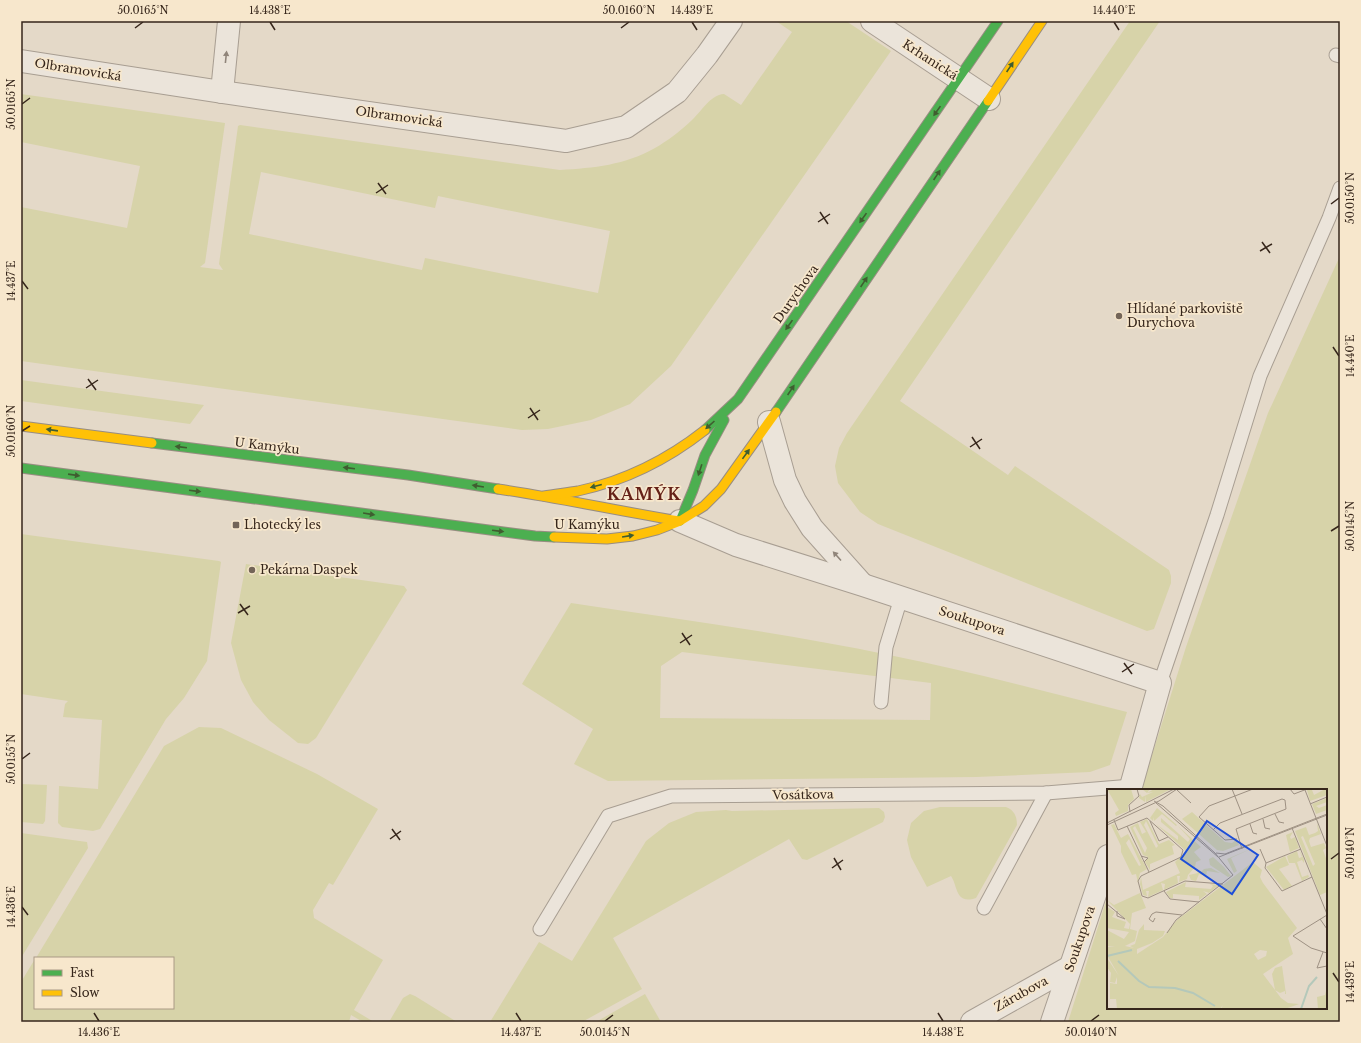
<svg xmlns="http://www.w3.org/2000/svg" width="1361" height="1043" font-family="'Libre Baskerville',serif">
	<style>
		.green { fill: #d7d3a9; fill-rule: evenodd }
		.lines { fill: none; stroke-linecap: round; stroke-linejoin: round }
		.lane-casing { stroke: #a89e92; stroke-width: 15 }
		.street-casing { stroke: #a89e92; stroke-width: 24 }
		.fast-casing { stroke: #988d82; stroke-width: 11 }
		.slow-casing { stroke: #988d82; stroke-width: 11 }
		.lane { stroke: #ebe4da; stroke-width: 13 }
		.street { stroke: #ebe4da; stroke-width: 22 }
		.fast { stroke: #4caf50; stroke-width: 9 }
		.slow { stroke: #ffc107; stroke-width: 9 }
		.oneway { fill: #90857a }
		.oneway2 { fill: #3f5d30 }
		.ticks { fill: none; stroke: #36261b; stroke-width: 1.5 }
		.poi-dot { fill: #736558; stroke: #f7e7cc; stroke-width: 1.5 }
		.labels { text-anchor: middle; stroke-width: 3.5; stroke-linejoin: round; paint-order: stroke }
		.street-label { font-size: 12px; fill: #36261b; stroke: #f7e7cc }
		.poi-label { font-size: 12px; fill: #36261b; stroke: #f7e7cc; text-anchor: start }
		.district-label { font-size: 16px; font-weight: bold; letter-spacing: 1px; fill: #652118; stroke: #f7e7cc }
		.inset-river { fill: none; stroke: #b4c8ba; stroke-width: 2 }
		.inset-road { fill: none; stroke: #9e9183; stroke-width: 1 }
		.view { fill: #1d4ed8; fill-opacity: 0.15; stroke: #1d4ed8; stroke-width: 2 }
		.inset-edge { fill: none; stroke: #36261b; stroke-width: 2 }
		.neatline { fill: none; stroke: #36261b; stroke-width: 1.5 }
		.ticks-label { font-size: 10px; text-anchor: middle; fill: #36261b }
	</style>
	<rect width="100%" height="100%" fill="#e4d9c8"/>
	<g class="green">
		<path d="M 776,21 L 846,21 L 891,51 L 671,366 L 630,404 L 591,420 L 548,429 L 522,430 L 21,361 L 21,207 L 127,228 L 140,166 L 21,142 L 21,94 L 225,123 L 205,263 L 200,267 L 223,270 L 219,264 L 238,126 L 240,125 L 560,170 C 594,168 625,165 655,148 C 666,142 683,129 692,120 C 702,111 710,95 724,94 L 741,105 L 792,32 ZM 261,172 L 435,208 L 438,196 L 610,231 L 598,293 L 425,258 L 422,270 L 249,234 Z"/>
		<polygon points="1130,21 1160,21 900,401 1008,475 1015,466 1169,570 1171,576 1171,583 1154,629 1147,631 878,524 860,512 838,483 835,466 839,448 847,433"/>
		<polygon points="1340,256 1340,1022 1068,1022 1108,895 1108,1008 1326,1008 1326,790 1141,790 1186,647 1268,413"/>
		<polygon points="21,380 204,405 190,424 21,401"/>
		<polygon points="21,534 219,561 221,562 207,661 184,698 166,719 100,829 93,831 62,827 58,823 59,786 98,789 102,720 63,717 65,704 68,701 21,694"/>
		<polygon points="246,564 404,586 407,590 316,738 308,744 298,743 269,720 253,702 241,680 231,643"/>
		<path d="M 571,603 C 677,619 784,633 889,655 C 969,671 1048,692 1127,712 L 1110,765 L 1090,772 L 976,777 L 608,781 L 574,764 L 593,729 L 522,684 ZM 682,652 L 931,683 L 930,720 L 660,718 L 661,666 Z"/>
		<polygon points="199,727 221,728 317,774 378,809 333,885 329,883 313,910 314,918 383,960 354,1010 374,1022 363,1022 351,1015 349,1022 21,1022 21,982 35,959 35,1008 173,1008 173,958 36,958 164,746"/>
		<polygon points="21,784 47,785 45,821 43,824 21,822"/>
		<path d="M 940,807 L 1006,807 C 1014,810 1017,816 1017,825 L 976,898 C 955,905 958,886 951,876 L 927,887 L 911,857 L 907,840 L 911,823 L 924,811 Z"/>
		<polygon points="879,808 884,812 885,817 883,822 807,860 802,859 789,839 613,938 642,989 582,1022 490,1022 539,942 572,961 646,841 669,823 696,812 726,810 732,811"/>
		<polygon points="21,833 87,842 88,848 21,958"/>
		<polygon points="410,994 415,996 457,1022 389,1022 403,998"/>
		<polygon points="645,994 661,1022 596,1022"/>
	</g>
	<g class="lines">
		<g class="lane-casing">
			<g id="lane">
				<polyline points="1336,55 1340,56"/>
				<polyline points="1160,683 1217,515 1260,376 1329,218 1340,188"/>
				<polyline points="881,702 886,647 901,598"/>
				<polyline points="984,908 1046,793"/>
				<polyline points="540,929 608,816 671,796 1046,793 1132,786"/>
			</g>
		</g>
		<g class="street-casing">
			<g id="street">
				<polyline points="872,21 989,99"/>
				<polyline points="21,61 222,92 566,141 626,127 677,92 707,55 731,21"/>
				<polyline points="222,92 229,21"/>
				<polyline points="769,422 785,480 795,501 812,528 862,584"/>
				<polyline points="680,521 736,545 863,585 1160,683 1130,790"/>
				<polyline points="972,1022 1070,967"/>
				<polyline points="1052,1022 1108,856"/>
			</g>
		</g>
		<g class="fast-casing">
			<g id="fast">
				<polyline points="776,412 988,101"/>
				<polyline points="705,430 738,399 998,21"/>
				<polyline points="152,443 408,475 498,489"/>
				<polyline points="21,468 535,536 554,537"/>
				<polyline points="680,521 693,490 705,455 724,420"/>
			</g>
		</g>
		<g class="slow-casing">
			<g id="slow">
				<polyline points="988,101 1042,21"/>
				<polyline points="21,426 152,443"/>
				<path d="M 498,489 C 559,498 619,511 679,521"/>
				<path d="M 544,496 C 555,494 567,493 578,491 C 624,481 667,460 705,430"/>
				<polyline points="554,537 607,539 633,536 657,530 680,521 704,506 721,489 776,412"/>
			</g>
		</g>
		<use href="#lane" class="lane"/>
		<use href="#street" class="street"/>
		<use href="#fast" class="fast"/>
		<use href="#slow" class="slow"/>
	</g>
	<defs><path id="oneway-solid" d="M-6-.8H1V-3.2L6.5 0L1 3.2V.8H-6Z"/></defs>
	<g class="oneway">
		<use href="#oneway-solid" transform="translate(226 57) rotate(-84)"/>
		<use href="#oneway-solid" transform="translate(837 556) rotate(-132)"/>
	</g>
	<g class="oneway2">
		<use href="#oneway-solid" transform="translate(1010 67) rotate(-56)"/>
		<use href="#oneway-solid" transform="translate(937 111) rotate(125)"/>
		<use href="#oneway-solid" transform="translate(937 175) rotate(-56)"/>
		<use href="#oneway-solid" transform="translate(863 218) rotate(125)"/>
		<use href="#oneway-solid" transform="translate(864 282) rotate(-56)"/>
		<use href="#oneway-solid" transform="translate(789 325) rotate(125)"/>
		<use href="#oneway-solid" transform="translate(791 390) rotate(-56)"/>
		<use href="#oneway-solid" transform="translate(710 425) rotate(138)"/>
		<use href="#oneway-solid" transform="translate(52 430) rotate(-172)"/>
		<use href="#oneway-solid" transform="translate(181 447) rotate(-173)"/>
		<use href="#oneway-solid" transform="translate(746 454) rotate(-54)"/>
		<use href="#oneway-solid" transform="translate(349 468) rotate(-173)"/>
		<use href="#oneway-solid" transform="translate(700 470) rotate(108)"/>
		<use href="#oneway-solid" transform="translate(74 475) rotate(8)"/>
		<use href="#oneway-solid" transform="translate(478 486) rotate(-171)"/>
		<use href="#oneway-solid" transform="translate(596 486) rotate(165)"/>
		<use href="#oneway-solid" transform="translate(195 491) rotate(7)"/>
		<use href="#oneway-solid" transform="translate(369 514) rotate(9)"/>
		<use href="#oneway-solid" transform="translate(498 531) rotate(7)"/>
		<use href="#oneway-solid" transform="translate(628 536) rotate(-9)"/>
	</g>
	<path class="ticks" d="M 270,22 L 275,30M 692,22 L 697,30M 1114,22 L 1119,30M 135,28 L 143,22M 621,28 L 629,22M 22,104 L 30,98M 378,183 L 386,194M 376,193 L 388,185M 1331,204 L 1339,198M 820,212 L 828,224M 818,222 L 830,214M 1262,242 L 1270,253M 1260,251 L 1272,244M 22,281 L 28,289M 1333,347 L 1339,356M 88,379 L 96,390M 86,388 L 98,380M 530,408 L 538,420M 528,418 L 540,410M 22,431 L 30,426M 972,437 L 980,449M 970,447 L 982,439M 1331,531 L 1339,526M 240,604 L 248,615M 238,613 L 250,606M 682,633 L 690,645M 680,643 L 692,635M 1124,663 L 1132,674M 1122,672 L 1134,664M 22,759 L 30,753M 392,829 L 400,840M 390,839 L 401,831M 834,858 L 841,870M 1331,859 L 1339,853M 832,868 L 843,860M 22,907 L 28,915M 1333,973 L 1339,982M 94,1013 L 99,1021M 516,1013 L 521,1021M 938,1013 L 943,1021M 605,1021 L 613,1015M 1091,1021 L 1099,1015"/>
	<g class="poi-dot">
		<circle cx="1119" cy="316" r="4"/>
		<rect x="232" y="521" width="8" height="8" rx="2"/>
		<circle cx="252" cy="570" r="4"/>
	</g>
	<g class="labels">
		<g class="street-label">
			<text transform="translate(930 60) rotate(33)" y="4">Krhanická</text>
			<text transform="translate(78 70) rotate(9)" y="4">Olbramovická</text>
			<text transform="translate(399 117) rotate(8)" y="4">Olbramovická</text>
			<text transform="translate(796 294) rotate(-55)" y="4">Durychova</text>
			<text transform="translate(267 446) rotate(7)" y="4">U Kamýku</text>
			<text x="587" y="529">U Kamýku</text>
			<text transform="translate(972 621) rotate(18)" y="4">Soukupova</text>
			<text transform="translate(803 795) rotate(-1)" y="4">Vosátkova</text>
			<text transform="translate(1080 939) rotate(-71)" y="4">Soukupova</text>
			<text transform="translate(1021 994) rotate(-29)" y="4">Zárubova</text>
		</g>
		<g class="poi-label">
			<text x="1127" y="313">Hlídané parkoviště<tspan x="1127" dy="14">Durychova</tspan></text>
			<text x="244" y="529">Lhotecký les</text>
			<text x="260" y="574">Pekárna Daspek</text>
		</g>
		<g class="district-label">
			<text x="644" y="500">KAMÝK</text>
		</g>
	</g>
	<g transform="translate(1107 789)">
		<rect width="220" height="220" fill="#e4d9c8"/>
		<path d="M 0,0 L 24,0 L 27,10 L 21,16 L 21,22 L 9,27 L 8,24 L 12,21 ZM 35,0 L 43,0 L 40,4 L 47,0 L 64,0 L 39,13 L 38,7 L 38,13 L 32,9 L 33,5 L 35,8 L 46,3 L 40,4 ZM 207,0 L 205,1 L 207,6 L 218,0 L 220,0 L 220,6 L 203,12 L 200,1 ZM 220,9 L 220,13 L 209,17 L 212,19 L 220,16 L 220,21 L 209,25 L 205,15 ZM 50,19 L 70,36 L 69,37 L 55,25 L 47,32 L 47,28 L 46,32 L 43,29 ZM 85,23 L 106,42 L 101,47 L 106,42 L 118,53 L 125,54 L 129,51 L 132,56 L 116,62 L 110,61 L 75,30 ZM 54,29 L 81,53 L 83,50 L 71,37 L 94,58 L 87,63 L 94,71 L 89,73 L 88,78 L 93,84 L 97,80 L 104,79 L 113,84 L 100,82 L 99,87 L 92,85 L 89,92 L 84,91 L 82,86 L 91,84 L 88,78 L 81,86 L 80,90 L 72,93 L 73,87 L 70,87 L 71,94 L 57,101 L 58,95 L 54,94 L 56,101 L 41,108 L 42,102 L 39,102 L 40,107 L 36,106 L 33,95 L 34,88 L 36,101 L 73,84 L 68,73 L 79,62 L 49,35 L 71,51 L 71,47 L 54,33 ZM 40,30 L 52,55 L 62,51 L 68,56 L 65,57 L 67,65 L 43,75 L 43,81 L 38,73 L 41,68 L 36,66 L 23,38 L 31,34 L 35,45 L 39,43 L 33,33 ZM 39,32 L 51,57 L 49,59 L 37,36 ZM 28,37 L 40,59 L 38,64 L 26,39 ZM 210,34 L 214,45 L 203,49 L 202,52 L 204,58 L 217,54 L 219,59 L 216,61 L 220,72 L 220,103 L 213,106 L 188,42 L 199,38 L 202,46 L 208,44 L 211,42 ZM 196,47 L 208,75 L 206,77 L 194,48 ZM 7,35 L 14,49 L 21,45 L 40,80 L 33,84 L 31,94 L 29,85 L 25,86 L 14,63 L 14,57 L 4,36 ZM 22,50 L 34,76 L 32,77 L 19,54 ZM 186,43 L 183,48 L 184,50 L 188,48 L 192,59 L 183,63 L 179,46 ZM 146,59 L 124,69 L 130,82 L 127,84 L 120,70 ZM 192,61 L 197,70 L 197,74 L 195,71 L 190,73 L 195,88 L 201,86 L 200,83 L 202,88 L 195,92 L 188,74 L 182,74 L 180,67 L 190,62 L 192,69 L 195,68 ZM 178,67 L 182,76 L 172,80 L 185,97 L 177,101 L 159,78 ZM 106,68 L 117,78 L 124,87 L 121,88 L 103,76 L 102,70 ZM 146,73 L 155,81 L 153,88 L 156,94 L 190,139 L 181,149 L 186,165 L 156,185 L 174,209 L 181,214 L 192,215 L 178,220 L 114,220 L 116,216 L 113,220 L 10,220 L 9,210 L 3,210 L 3,194 L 10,195 L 10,188 L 8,194 L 3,193 L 4,184 L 0,178 L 0,169 L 12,187 L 0,166 L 0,158 L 8,157 L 0,157 L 0,141 L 17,150 L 22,143 L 0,139 L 0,118 L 8,123 L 5,128 L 19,133 L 17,139 L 22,140 L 23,135 L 0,111 L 7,116 L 33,104 L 39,119 L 25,124 L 23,140 L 30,142 L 28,152 L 18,157 L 27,159 L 23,157 L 28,155 L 32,141 L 37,135 L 37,141 L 58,142 L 56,147 L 45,154 L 30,160 L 30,165 L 56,148 L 70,131 ZM 153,161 L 160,162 L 159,167 L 151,171 L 147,165 ZM 79,93 L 78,98 L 104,100 L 106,97 L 103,95 L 112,96 L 102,104 L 96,102 L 100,105 L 92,111 L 92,107 L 66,105 L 66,109 L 63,109 L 59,103 ZM 175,177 L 179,205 L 178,205 L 178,202 L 173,204 L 168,201 L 165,185 L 168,179 ZM 220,198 L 220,220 L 211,220 L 210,208 L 218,206 Z" fill="#d7d3a9" fill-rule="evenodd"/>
		<path class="inset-river" d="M 0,167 L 25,161M 11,172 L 32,192 L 42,198 L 68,199 L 86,204 L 108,217M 194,220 L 202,197 L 210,188"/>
		<path class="inset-road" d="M 125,0 L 135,25M 183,0 L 187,5 L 200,0M 70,1 L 84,14M 198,1 L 220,57M 47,12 L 56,17 L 108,64 L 126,86 L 69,131 L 60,144M 49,14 L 111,68M 203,15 L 220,8M 23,23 L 22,16 L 32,7 L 30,0M 168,25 L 172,33 L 177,34M 156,30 L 158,39 L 163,40M 7,31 L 11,41 L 40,29 L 76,61 L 74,68 L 34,87 L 31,92 L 35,107 L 41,109 L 78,92 L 116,95M 43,32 L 52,52 L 61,48M 0,34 L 67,0M 143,35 L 146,44 L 150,45M 0,36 L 52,12 L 70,0M 20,37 L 42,83M 185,39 L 220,125M 106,41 L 113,34 L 175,10 L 178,11 L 179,20 L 129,40 L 135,60M 130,50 L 118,51 L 92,28 L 102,17 L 146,0M 153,60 L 159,74M 109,64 L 118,65 L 220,25M 34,67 L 41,69 L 37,73M 112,68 L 220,26M 159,74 L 158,79 L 175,102 L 205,88M 159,74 L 194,60M 57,102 L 63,110 L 92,113M 0,115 L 18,130M 10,122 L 10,127 L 18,130M 220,126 L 186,147 L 204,159 L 220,164M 48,129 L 46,133 L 42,130 L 45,125 L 49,123 L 75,126M 213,130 L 220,140M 216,163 L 210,179 L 220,177"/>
		<path class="view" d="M 100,32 L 151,66 L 125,105 L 74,70 Z"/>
		<rect width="220" height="220" class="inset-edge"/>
	</g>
	<rect width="1361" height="1043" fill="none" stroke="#f7e7cc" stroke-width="44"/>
	<rect x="34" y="957" width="140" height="52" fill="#f7e7cc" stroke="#aa9a85"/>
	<rect x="42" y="970" width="20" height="6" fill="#4caf50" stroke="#aa9a85"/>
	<text x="70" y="977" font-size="12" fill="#36261b">Fast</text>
	<rect x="42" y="990" width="20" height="6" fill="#ffc107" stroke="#aa9a85"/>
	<text x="70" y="997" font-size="12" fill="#36261b">Slow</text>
	<rect x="22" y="22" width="1317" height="999" class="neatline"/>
	<g class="ticks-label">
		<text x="143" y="14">50.0165°N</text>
		<text x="270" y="14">14.438°E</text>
		<text x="629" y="14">50.0160°N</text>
		<text x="692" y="14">14.439°E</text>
		<text x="1114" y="14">14.440°E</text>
		<text transform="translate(11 104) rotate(-90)" y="4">50.0165°N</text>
		<text transform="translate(1350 198) rotate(-90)" y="4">50.0150°N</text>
		<text transform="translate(11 281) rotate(-90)" y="4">14.437°E</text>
		<text transform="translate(1350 356) rotate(-90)" y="4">14.440°E</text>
		<text transform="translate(11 431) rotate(-90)" y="4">50.0160°N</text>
		<text transform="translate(1350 526) rotate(-90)" y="4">50.0145°N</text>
		<text transform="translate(11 759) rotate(-90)" y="4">50.0155°N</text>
		<text transform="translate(1350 853) rotate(-90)" y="4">50.0140°N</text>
		<text transform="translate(11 907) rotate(-90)" y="4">14.436°E</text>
		<text transform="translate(1350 982) rotate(-90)" y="4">14.439°E</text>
		<text x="99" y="1036">14.436°E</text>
		<text x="521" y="1036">14.437°E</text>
		<text x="605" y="1036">50.0145°N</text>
		<text x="943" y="1036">14.438°E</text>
		<text x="1091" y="1036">50.0140°N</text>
	</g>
</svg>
